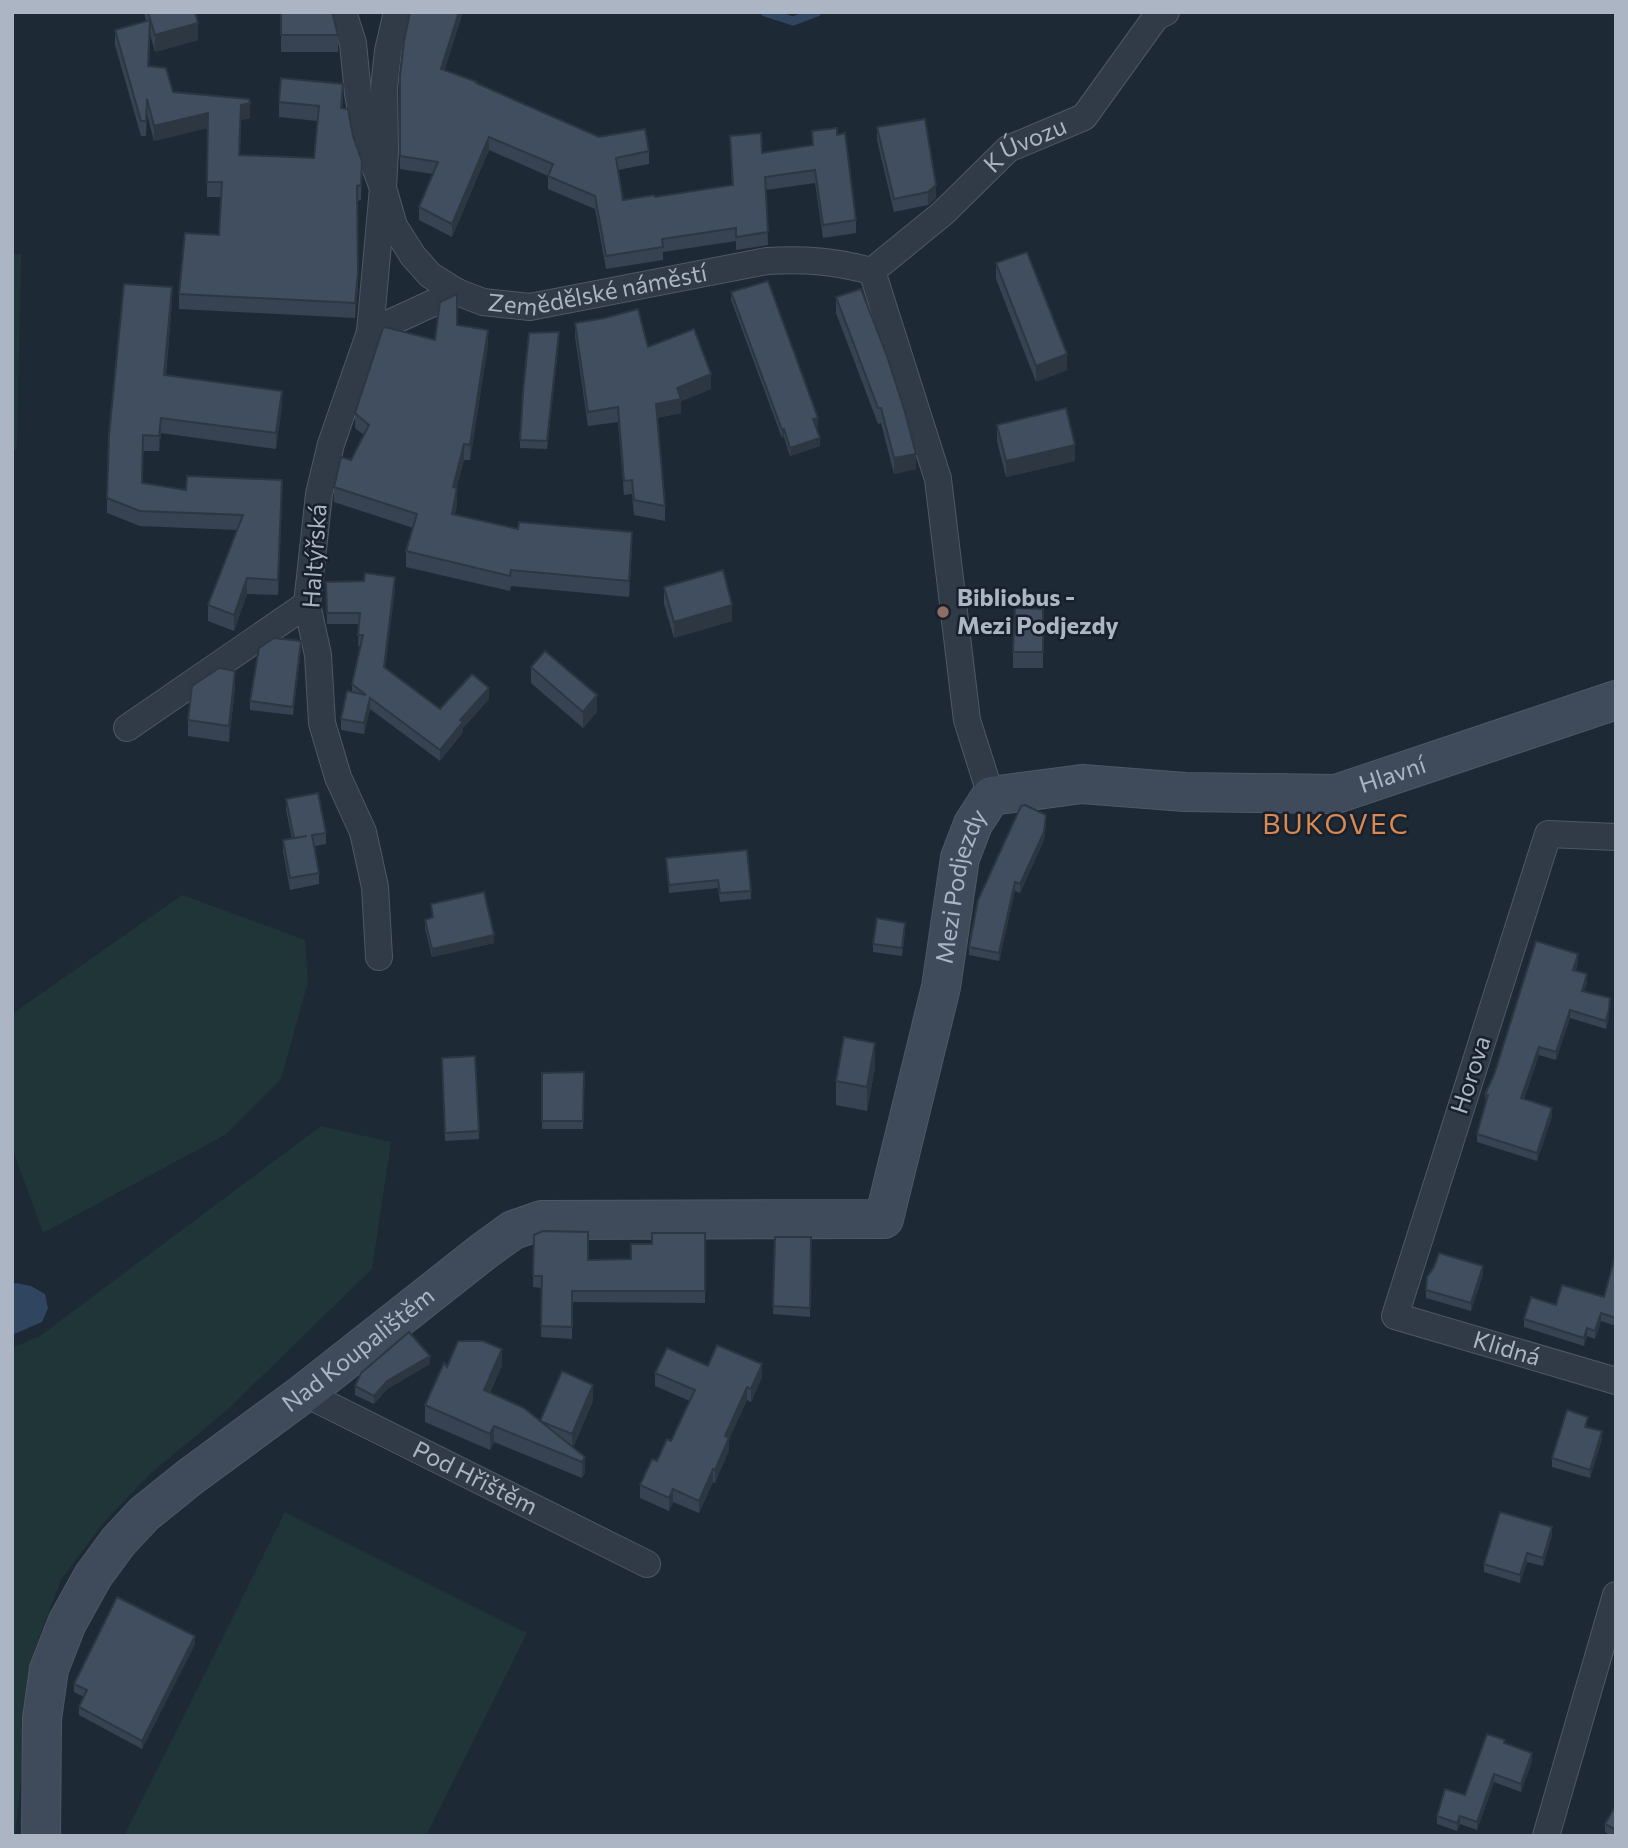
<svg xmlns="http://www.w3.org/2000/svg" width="1628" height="1848" font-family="Commissioner,sans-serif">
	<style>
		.green { fill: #203537 }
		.water { fill: #30455f }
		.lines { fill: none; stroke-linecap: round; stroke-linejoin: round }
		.stream { stroke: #30455f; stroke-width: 9 }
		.street-casing { stroke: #4f5865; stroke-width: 28 }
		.secondary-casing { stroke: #4f5865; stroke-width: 40 }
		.street { stroke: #313b47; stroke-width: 26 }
		.secondary { stroke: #3f4a5a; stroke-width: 38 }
		.wall { fill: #374352 }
		.shaded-wall { fill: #2d3742 }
		.building { fill: #404e5f; stroke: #2d3742; stroke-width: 2 }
		.education-dot { fill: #8d6e63; stroke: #17202b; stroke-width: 2.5 }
		.labels { text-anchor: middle; stroke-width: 5; stroke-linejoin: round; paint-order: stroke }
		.street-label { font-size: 24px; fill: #abb5c4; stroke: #17202b }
		.poi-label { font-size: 24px; font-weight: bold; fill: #abb5c4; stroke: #17202b; text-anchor: start }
		.quarter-label { font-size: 28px; letter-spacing: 2px; fill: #d88852; stroke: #17202b }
	</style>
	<rect width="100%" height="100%" fill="#1e2936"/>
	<g class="green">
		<polygon points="12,254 21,254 17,449 12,451"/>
		<polygon points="182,895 305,940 308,982 281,1079 225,1135 43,1233 12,1148 12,1014"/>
		<polygon points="321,1126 391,1142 372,1269 226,1411 151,1473 105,1521 61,1580 30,1662 21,1780 15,1836 12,1836 12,1348 40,1336"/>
		<polygon points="285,1512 527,1633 426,1836 124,1836"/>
	</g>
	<polygon class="water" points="16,1283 31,1286 45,1294 48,1308 42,1322 12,1335 12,1284"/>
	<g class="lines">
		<polyline class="stream" points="765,12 793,21 817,12"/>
		<g class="street-casing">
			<g id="street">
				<path id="s1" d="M 343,12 L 353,43 L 358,94 L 368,148 L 383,188 L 394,226 L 413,256 L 430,275 L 457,292 L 483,302 L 530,307 L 767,261 C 808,259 832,261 872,271"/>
				<polyline points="872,271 938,479 967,720 991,796"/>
				<path id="s2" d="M 872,271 L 943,213 L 1008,149 L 1084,117 L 1156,17 L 1166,12"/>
				<polyline points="370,332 383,188 385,151 384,88 388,51 397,12"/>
				<polyline points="127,728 307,604"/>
				<path id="s3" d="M 1616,837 L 1548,834 L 1395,1316 L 1616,1381"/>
				<polyline points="379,957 375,887 363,832 338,777 322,723 318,655 307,604 319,494 331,444 370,332 457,292"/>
				<path id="s4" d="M 304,1393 L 647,1564"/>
				<polyline points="1546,1836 1616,1595"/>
			</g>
		</g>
		<g class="secondary-casing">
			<g id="secondary">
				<path id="s5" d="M 41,1836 L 42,1719 L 49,1669 L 67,1623 L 93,1576 L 118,1542 L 144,1514 L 190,1477 L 304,1393 L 484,1251 L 513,1230 L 542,1220 L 884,1219 L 941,987 L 960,858 L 973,824 L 991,796 L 1082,784 L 1185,792 L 1336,794 L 1616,700"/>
			</g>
		</g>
		<use href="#street" class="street"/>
		<use href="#secondary" class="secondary"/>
	</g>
	<g class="wall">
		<polygon points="144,12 195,12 198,40 155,52 150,34 149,66 173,92 250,118 241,120 240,155 314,158 317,121 279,117 279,102 343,99 342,108 362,161 361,200 357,201 358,287 355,318 179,309 179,294 219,235 221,197 207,197 207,128 154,141 147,114 146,136 141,136 115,45 115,30 146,21"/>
		<polygon points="281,12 338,35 338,52 281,52"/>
		<polygon points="410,12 463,12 444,70 599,137 649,151 649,164 618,170 623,200 655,197 732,186 730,136 762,153 812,145 812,131 837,135 856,220 856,233 823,238 815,183 766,190 768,245 736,250 736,241 663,252 663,260 606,269 595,209 548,189 548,176 489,150 452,237 419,220 419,207 433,174 400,169 400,76"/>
		<polygon points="877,127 936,198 928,205 894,212 877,140"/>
		<polygon points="996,263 1067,370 1036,382 996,279"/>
		<polygon points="731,292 818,426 815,427 820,446 790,456 784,437 782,438 731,300"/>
		<polygon points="836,297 916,469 894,474 881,423 878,424 836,313"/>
		<polygon points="172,302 166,376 282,406 276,449 161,433 159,451 143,451 142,483 186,490 282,496 278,595 247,594 234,631 208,621 208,605 237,530 140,526 107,513 107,498"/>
		<polygon points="575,323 648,347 711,389 681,401 681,413 657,418 665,506 665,521 634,515 632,494 624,495 618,422 588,426 575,337"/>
		<polygon points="457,325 488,345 470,460 464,460 456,488 457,504 455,514 518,529 632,548 629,597 511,586 510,591 406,567 406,551 413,528 334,502 334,487 351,460 364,435 355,428 355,413 435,340"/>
		<polygon points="559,340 547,449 520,448 520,440"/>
		<polygon points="997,425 1075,461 1006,477 997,441"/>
		<polygon points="326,582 395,588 385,668 440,709 489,699 463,728 463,732 440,761 370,709 364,734 341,730 341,719 352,692 352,684 360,646 358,646 359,624 327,624"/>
		<polygon points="664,587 732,621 674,638 664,604"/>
		<polygon points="1043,609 1043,668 1013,668 1013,652"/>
		<polygon points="301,649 293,715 250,710 250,701"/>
		<polygon points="531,667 597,712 583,728 531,683"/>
		<polygon points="235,687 229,742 188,736 188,720"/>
		<polygon points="286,799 326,833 326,844 315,846 319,873 319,884 290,890 283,852 283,840 292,839 286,810"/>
		<polygon points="1046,823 1044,840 1020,893 1015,891 999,961 969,955 969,947"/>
		<polygon points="666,858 751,891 751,899 720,902 718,888 669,893"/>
		<polygon points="431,904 494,943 432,957 425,928 425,920 432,917"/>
		<polygon points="905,931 902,956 873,952 873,944"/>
		<polygon points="1578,962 1576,970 1587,982 1584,991 1609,1017 1606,1029 1570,1018 1556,1060 1539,1055 1524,1099 1552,1116 1537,1161 1477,1142 1477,1134 1486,1103 1485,1094"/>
		<polygon points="442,1058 479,1131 479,1139 445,1141"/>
		<polygon points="875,1067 867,1111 836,1105 836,1081"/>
		<polygon points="584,1072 583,1129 542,1129 542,1073"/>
		<polygon points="705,1233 705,1303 572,1302 572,1339 541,1337 542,1288 533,1287 534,1235 588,1260 631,1259 652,1244"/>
		<polygon points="775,1237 811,1237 810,1317 773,1314"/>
		<polygon points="1616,1260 1616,1326 1601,1321 1595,1339 1587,1336 1584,1346 1524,1327 1524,1319 1556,1305 1604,1297"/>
		<polygon points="1483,1274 1471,1311 1426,1298 1426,1290"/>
		<polygon points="430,1364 387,1389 374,1404 355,1395 355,1386"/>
		<polygon points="502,1365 490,1393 540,1421 593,1401 573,1447 585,1457 585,1473 582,1478 494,1442 490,1450 425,1422 425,1405 447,1367"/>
		<polygon points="708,1366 762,1377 751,1402 747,1400 729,1439 729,1450 715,1483 713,1482 699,1513 673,1502 669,1511 640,1498 640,1485 671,1441 690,1401 655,1386 655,1373"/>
		<polygon points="1588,1425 1587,1427 1602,1439 1590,1478 1552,1467 1552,1458"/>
		<polygon points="1552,1535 1543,1566 1527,1562 1520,1583 1484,1572 1484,1564"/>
		<polygon points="195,1644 142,1749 79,1715 79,1707 84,1697 74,1692 74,1684"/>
		<polygon points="1505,1743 1532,1761 1521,1792 1494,1782 1477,1830 1460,1824 1457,1831 1437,1824 1437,1816 1465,1795"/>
		<polygon points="1616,1805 1616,1836 1611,1836 1605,1832 1605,1824"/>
	</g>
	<g class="shaded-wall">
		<polygon points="459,12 463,12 441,82 441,69"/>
		<polygon points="198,23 198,40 155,52 155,35"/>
		<polygon points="250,103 250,118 241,120 239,170 241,105"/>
		<polygon points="208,113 208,128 154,141 154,126"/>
		<polygon points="489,137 489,150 452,237 452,224"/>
		<polygon points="936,185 936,198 928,205 928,192"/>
		<polygon points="358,272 358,287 355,318 355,303"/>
		<polygon points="172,287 172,302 164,391 164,375"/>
		<polygon points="488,330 488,345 470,460 470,445"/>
		<polygon points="559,332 559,340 547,449 547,441"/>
		<polygon points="1067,354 1067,370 1036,382 1036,366"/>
		<polygon points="711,374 711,389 681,401 681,413 656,418 656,404 677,388"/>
		<polygon points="282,391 282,406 276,449 276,433"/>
		<polygon points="161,418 161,433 159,451 159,436"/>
		<polygon points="818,418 818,426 813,428 813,419"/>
		<polygon points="784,429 784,437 782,438 782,430"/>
		<polygon points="820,438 820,446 790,456 790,448"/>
		<polygon points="464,444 464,460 453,502 453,487"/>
		<polygon points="1075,445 1075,461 1006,477 1006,461"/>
		<polygon points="916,454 916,469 894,474 894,458"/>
		<polygon points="457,488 457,504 452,529 452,514"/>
		<polygon points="632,532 632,548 629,597 629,581"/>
		<polygon points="395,577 395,588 384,678 384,667"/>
		<polygon points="247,578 247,594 234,631 234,615"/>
		<polygon points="732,605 732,621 674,638 674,622"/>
		<polygon points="301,641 301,649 293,715 293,707"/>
		<polygon points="235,671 235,687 229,742 229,726"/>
		<polygon points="489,688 489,699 463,728 463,732 440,761 440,750 460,720"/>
		<polygon points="597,695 597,712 583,728 583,712"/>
		<polygon points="370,698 370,709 364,734 364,723"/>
		<polygon points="1046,815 1044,840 1020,893 1020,884"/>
		<polygon points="1015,882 1015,891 999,961 999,953"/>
		<polygon points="494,935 494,943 432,957 432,949"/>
		<polygon points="1578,954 1578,962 1573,978 1573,970"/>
		<polygon points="1587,974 1587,982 1582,999 1582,991"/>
		<polygon points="1610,998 1609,1017 1606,1029 1606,1021"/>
		<polygon points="1570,1010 1570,1018 1556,1060 1556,1052"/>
		<polygon points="875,1043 875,1067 867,1111 867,1087"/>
		<polygon points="1539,1047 1539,1055 1521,1106 1521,1098"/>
		<polygon points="1552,1108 1552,1116 1537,1161 1537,1153"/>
		<polygon points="1483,1266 1483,1274 1471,1311 1471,1303"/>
		<polygon points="1601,1313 1601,1321 1595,1339 1595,1331"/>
		<polygon points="1587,1328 1587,1336 1584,1346 1584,1338"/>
		<polygon points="502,1349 502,1365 484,1406 484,1390"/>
		<polygon points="430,1356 430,1364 387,1389 374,1404 374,1396 387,1381"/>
		<polygon points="762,1364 762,1377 751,1402 751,1389"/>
		<polygon points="593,1385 593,1401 572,1451 572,1434"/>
		<polygon points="747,1387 747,1400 729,1439 729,1450 715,1483 715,1470 725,1436"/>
		<polygon points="494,1426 494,1442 490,1450 490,1434"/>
		<polygon points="1602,1431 1602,1439 1590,1478 1590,1470"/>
		<polygon points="585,1457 585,1473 582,1478 582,1462"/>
		<polygon points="713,1469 713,1482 699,1513 699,1501"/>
		<polygon points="673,1489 673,1502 669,1511 669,1498"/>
		<polygon points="1552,1527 1552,1535 1543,1566 1543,1558"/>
		<polygon points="1527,1553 1527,1562 1520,1583 1520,1575"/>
		<polygon points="195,1636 195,1644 142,1749 142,1741"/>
		<polygon points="1532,1753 1532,1761 1521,1792 1521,1784"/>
		<polygon points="1494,1774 1494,1782 1477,1830 1477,1822"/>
		<polygon points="1460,1816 1460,1824 1457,1831 1457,1823"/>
	</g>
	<g class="building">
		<polygon points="148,12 195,12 198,23 155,35"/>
		<polygon points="281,12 332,12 338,35 281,35"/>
		<polygon points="410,12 459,12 441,69 477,82 476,83 599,137 645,129 649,151 616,158 623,200 654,195 655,197 733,185 730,136 761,133 762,153 813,145 812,131 837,128 837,135 845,133 856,220 823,225 815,170 765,177 768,232 736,237 736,228 662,239 663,247 606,256 595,196 548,176 553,164 489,137 452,224 419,207 438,162 400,156 400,76 404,41"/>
		<polygon points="150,20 148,66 166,68 173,92 249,99 250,103 241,105 239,155 314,158 319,106 279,102 281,78 343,84 341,108 348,109 353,136 362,161 361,185 357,186 358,272 355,303 179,294 185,233 219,235 222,182 207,182 208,113 154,126 147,99 146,121 141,121 115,30"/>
		<polygon points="925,119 936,185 928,192 894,199 877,127"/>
		<polygon points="1027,252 1067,354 1036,366 996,263"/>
		<polygon points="768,281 818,418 813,419 820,438 790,448 784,429 782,430 731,292"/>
		<polygon points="124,284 172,287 164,375 282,391 276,433 161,418 159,436 143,435 142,483 186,490 187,476 282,480 278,580 247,578 234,615 208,605 243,515 140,511 107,498 109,435"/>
		<polygon points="861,289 887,356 905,412 916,454 894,458 881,408 878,408 836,297"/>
		<polygon points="457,294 457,325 488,330 470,445 464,444 453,487 457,488 452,514 518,529 519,522 632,532 629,581 511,570 510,576 406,551 417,514 334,487 341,457 351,460 369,425 355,413 383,328 385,327 435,340 440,302"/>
		<polygon points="638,309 648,347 694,329 711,374 677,388 681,399 656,404 665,506 634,500 632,480 624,481 618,407 588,412 575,323 605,318"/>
		<polygon points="559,332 547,441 520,440 523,392 529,333"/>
		<polygon points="1066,408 1075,445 1006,461 997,425"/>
		<polygon points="723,570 732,605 674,622 664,587"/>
		<polygon points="365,573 395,577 384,667 440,709 472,674 489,688 460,720 463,722 440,750 370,698 364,723 341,719 347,691 366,695 352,684 363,635 358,635 360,613 327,613 326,582 364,581"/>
		<polygon points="1015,608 1043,609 1043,652 1013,652"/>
		<polygon points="274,638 301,641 293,707 250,701 259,648"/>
		<polygon points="545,651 597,695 583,712 531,667"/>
		<polygon points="219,668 235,671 229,726 188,720 192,686"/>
		<polygon points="318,793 326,833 312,835 319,873 290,878 283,840 307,836 294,838 286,799"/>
		<polygon points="1025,805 1046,815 1044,832 1020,884 1015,882 999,953 969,947 978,900 1021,806"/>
		<polygon points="747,850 751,891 720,893 718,880 669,885 666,858"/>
		<polygon points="484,892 494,935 432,949 425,920 433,917 431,904"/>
		<polygon points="877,918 905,923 902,948 873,944"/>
		<polygon points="1536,941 1578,954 1573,970 1587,974 1582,991 1610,998 1609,1009 1606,1021 1570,1010 1556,1052 1539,1047 1521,1098 1552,1108 1537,1153 1477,1134 1488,1095 1485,1094 1494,1075"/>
		<polygon points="844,1037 875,1043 867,1087 836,1081"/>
		<polygon points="475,1056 479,1131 445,1133 442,1058"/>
		<polygon points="584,1072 583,1121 542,1121 542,1073"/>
		<polygon points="543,1231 588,1232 588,1260 631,1259 631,1244 652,1244 652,1233 705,1233 705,1291 572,1291 572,1327 541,1326 542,1276 533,1276 534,1235"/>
		<polygon points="775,1237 811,1237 810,1308 773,1306"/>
		<polygon points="1439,1253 1483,1266 1471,1303 1426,1290 1427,1277 1434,1267"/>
		<polygon points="1614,1260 1616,1260 1616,1318 1601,1313 1595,1331 1587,1328 1584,1338 1524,1319 1531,1297 1556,1305 1562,1285 1604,1297"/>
		<polygon points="409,1332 430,1356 387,1381 374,1396 355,1386 361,1373"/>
		<polygon points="458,1341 483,1341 502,1349 484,1390 524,1408 585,1457 582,1462 494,1426 490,1434 425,1405 444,1363 447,1367"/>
		<polygon points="717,1345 762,1364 751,1389 747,1387 725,1436 729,1438 715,1470 713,1469 699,1501 673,1489 669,1498 640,1485 652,1459 657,1461 667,1439 671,1441 695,1390 655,1373 667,1348 708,1366"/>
		<polygon points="562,1371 593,1385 572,1434 540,1421"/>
		<polygon points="1567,1410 1588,1417 1585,1427 1602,1431 1590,1470 1552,1458"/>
		<polygon points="1500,1512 1552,1527 1543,1558 1527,1553 1520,1575 1484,1564"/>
		<polygon points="117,1597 195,1636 142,1741 79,1707 87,1690 74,1684"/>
		<polygon points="1487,1734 1505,1740 1504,1743 1532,1753 1521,1784 1494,1774 1477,1822 1460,1816 1457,1823 1437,1816 1445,1789 1465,1795"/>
		<polygon points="1616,1805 1616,1830 1605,1824"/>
	</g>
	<circle class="education-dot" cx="943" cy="612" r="7"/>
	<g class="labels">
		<g class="street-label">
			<text dy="8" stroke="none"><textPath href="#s2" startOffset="200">K Úvozu</textPath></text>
			<text dy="8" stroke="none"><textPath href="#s1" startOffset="458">Zemědělské náměstí</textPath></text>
			<text transform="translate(315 556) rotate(-86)" y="8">Haltýřská</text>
			<text dy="8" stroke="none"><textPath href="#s5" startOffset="2034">Hlavní</textPath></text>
			<text dy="8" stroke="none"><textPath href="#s5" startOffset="1531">Mezi Podjezdy</textPath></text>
			<text transform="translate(1471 1075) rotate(-72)" y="8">Horova</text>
			<text dy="8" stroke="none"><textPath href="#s5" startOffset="621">Nad Koupalištěm</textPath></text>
			<text dy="8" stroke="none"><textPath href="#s3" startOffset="690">Klidná</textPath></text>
			<text dy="8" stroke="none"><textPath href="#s4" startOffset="191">Pod Hřištěm</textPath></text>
		</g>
		<g class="poi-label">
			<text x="957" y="606">Bibliobus -<tspan x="957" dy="28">Mezi Podjezdy</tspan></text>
		</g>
		<g class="quarter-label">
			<text x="1336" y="834">BUKOVEC</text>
		</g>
	</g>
	<rect width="1628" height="1848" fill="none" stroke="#abb5c4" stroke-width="28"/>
</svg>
